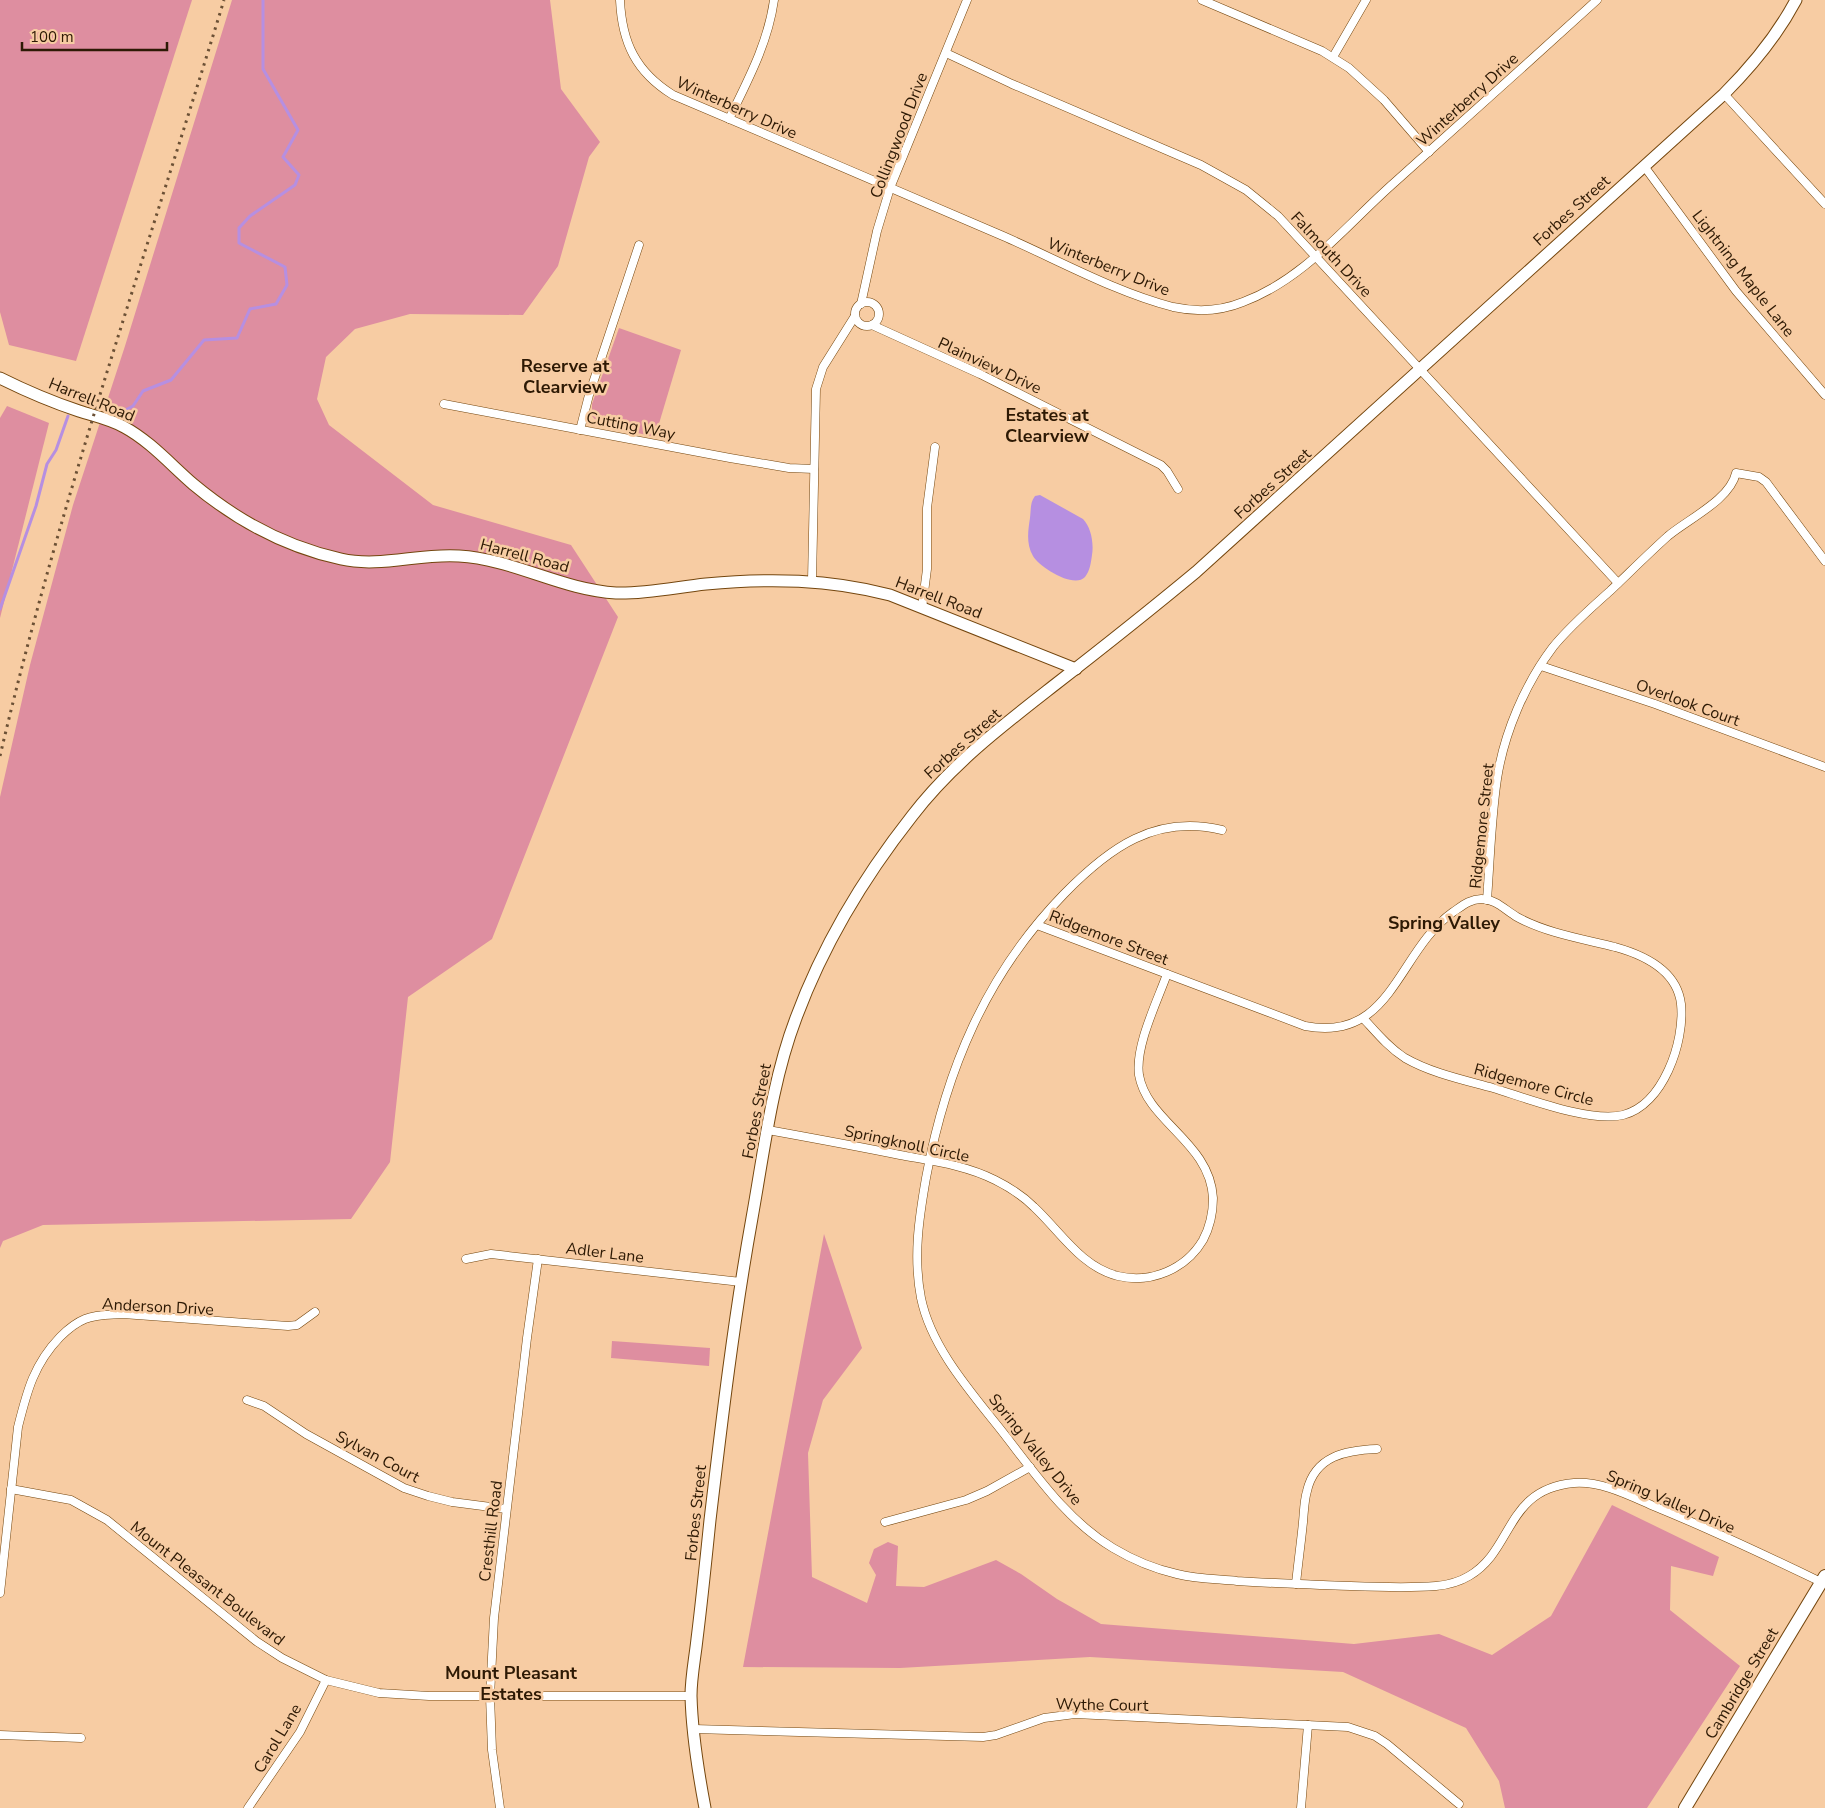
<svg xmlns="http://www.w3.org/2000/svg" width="1825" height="1808" font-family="'Nunito Sans',sans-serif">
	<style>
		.green { fill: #de8ea0 }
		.water { fill: #b68fe1 }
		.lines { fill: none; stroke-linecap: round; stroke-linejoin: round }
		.stream { stroke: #b68fe1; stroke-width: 3 }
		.street-casing { stroke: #74460e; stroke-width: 9 }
		.secondary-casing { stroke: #74460e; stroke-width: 13 }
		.primary-casing { stroke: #74460e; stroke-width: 14 }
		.street { stroke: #fff; stroke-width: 8 }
		.secondary { stroke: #fff; stroke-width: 11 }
		.primary { stroke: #fff; stroke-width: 12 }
		.rail { stroke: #6b5035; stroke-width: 3; stroke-dasharray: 2.5 5; stroke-linecap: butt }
		.labels { text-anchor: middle; stroke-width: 5; stroke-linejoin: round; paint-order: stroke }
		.street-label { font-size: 16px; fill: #2d1904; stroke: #f7cca3 }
		.neighbourhood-label { font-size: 18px; font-weight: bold; fill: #2d1904; stroke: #f7cca3 }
	</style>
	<rect width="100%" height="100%" fill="#f7cca3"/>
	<g class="green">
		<polygon points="0,0 192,0 76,361 9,345 0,312"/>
		<polygon points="232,0 550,0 561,89 600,142 589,157 558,266 523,315 410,314 355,329 326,357 317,399 329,425 433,505 571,545 618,617 492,939 408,997 390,1162 351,1219 43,1225 3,1241 0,1248 0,797 30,665 73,505 125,346"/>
		<polygon points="619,328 681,350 655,437 599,424 592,416 592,404"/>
		<polygon points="7,406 49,423 0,618 0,418"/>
		<polygon points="824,1234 862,1348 823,1400 808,1453 812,1577 867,1603 876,1575 869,1563 874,1549 888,1542 898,1546 896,1586 924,1587 996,1560 1021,1574 1057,1599 1101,1624 1354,1644 1439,1634 1492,1655 1551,1616 1612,1505 1719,1557 1713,1576 1671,1566 1670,1610 1740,1666 1647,1808 1505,1808 1499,1781 1466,1728 1343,1672 1090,1657 900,1668 743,1667"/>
		<polygon points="612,1341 710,1348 709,1366 611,1358"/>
	</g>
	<path class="water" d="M 1040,495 L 1083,519 C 1091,527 1094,543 1092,555 C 1091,562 1090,571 1085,577 C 1074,589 1039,567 1033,556 C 1026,544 1028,531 1030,518 C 1031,510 1030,502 1035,496 Z"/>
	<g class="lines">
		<g class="stream">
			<polyline points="118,414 133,406 143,391 171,380 204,340 237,338 250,309 276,304 287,285 285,267 239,243 239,228 250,216 295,185 299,175 283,157 298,130 263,69 263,0"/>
			<polyline points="0,609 36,506 47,464 56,450 68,416"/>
		</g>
		<g class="street-casing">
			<g id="street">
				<path d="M 620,0 C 622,43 636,72 673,95 C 783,142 893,188 1003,236 C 1058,260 1115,292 1173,307 C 1196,312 1221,311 1243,302 C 1305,279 1347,224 1395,182 C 1463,121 1530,61 1597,0"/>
				<polyline points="1202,0 1322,51 1349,68 1384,100 1429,152"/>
				<polyline points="946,53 1012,84 1201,165 1246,190 1278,216 1618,583"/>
				<polyline points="1333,57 1366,0"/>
				<polyline points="1724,94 1825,204"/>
				<path d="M 729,119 C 748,80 768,43 774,0"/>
				<polyline points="1644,166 1736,291 1825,395"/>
				<circle cx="867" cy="314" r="12"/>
				<polyline points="861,304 877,231 890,188 967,0"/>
				<polyline points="872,325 980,374 1161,465 1167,471 1178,489"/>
				<polyline points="444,404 730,458 789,468 814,469"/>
				<polyline points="580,430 589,395 639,245"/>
				<polyline points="812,581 816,389 823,367 855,316"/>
				<polyline points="922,608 927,569 927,508 935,447"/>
				<polyline points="1541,666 1655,704 1825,767"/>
				<path d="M 1222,830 C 1155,814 1109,848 1064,894 C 986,974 946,1070 926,1178 C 919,1218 913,1257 921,1298 C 931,1347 970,1391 1001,1430 C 1034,1472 1066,1520 1113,1548 C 1133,1560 1155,1569 1177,1574 C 1197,1579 1217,1579 1237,1581 C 1266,1583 1295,1584 1323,1585 C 1360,1586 1399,1589 1436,1586 C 1447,1585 1459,1582 1469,1576 C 1514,1550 1505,1489 1574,1483 C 1603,1481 1630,1496 1656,1507 C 1712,1530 1767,1556 1821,1582"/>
				<path d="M 1487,900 C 1490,860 1491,819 1497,779 C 1504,733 1525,684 1553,647 C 1570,626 1590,609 1610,591 C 1629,573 1648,554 1668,536 C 1688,519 1730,500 1736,473 L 1759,477 L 1766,482 L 1825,561"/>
				<path d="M 1037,925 L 1305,1026 C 1392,1043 1397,952 1453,912 C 1462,906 1470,899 1481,899 C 1496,899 1505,910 1517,917 C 1546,933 1583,939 1615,947 C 1644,955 1677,970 1681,1004 C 1685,1042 1663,1105 1623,1115 C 1590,1123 1526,1098 1493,1088 C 1464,1080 1431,1073 1405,1058 C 1388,1047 1376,1032 1363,1018"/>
				<path d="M 768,1130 C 812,1138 856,1146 900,1155 C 932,1161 966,1165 995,1180 C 1009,1187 1023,1196 1034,1207 C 1060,1231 1081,1267 1118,1276 C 1151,1284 1186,1269 1203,1240 C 1210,1227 1213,1212 1213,1198 C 1210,1142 1147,1122 1139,1075 C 1135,1046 1157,1002 1167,974"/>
				<polyline points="466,1259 491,1254 741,1282"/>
				<polyline points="247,1400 264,1406 306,1434 404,1488 428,1496 452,1502 506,1509"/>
				<polyline points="11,1489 71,1500 107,1520 256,1641 282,1658 326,1680 379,1693 429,1696 691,1696"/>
				<polyline points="885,1522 966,1500 987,1491 1030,1467"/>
				<path d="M 1296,1584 C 1298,1563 1301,1543 1303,1522 C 1304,1512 1304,1501 1307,1491 C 1315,1456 1346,1450 1377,1449"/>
				<path d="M 0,1593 L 18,1427 C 27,1391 34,1364 60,1337 C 68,1329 75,1323 85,1319 C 97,1314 111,1315 123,1314 L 288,1326 L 297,1325 L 315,1312"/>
				<polyline points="694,1729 983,1737 996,1735 1044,1718 1075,1714 1348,1727 1375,1736 1387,1744 1459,1804"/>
				<polyline points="0,1735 81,1738"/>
				<polyline points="248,1808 300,1732 326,1680"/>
				<polyline points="500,1808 492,1750 490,1696 494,1618 527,1338 538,1259"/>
				<polyline points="1301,1808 1308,1725"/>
			</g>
		</g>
		<g class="secondary-casing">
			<g id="secondary">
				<path d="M 0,378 C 26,391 52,402 79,411 C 94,416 110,419 124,427 C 150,441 171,465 193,484 C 236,520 286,547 341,559 C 380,568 420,553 459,556 C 513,559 562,590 616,593 C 646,594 677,587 706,584 C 769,578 829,579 890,595 L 1076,669"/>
				<path d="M 705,1808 C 698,1771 692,1733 691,1696 C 691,1677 695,1658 697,1639 C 702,1599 706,1559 710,1520 C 722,1419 734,1318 752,1218 C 764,1151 772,1081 796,1018 C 823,945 864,877 912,816 C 951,765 1002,726 1052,687 C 1101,649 1149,611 1196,572 L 1724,94 C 1753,65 1777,36 1796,0"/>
			</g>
		</g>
		<g class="primary-casing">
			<polyline id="primary" points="1685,1808 1825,1576"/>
		</g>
		<use href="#street" class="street"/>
		<use href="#secondary" class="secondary"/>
		<use href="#primary" class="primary"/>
		<path class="rail" d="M 0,756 C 60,500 147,252 224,0"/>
	</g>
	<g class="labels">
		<g class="street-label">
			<text transform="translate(1467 99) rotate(-42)" y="6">Winterberry Drive</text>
			<text transform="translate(737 107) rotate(24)" y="6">Winterberry Drive</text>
			<text transform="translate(898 135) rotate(-69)" y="6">Collingwood Drive</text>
			<text transform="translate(1571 210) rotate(-42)" y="6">Forbes Street</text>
			<text transform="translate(1332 254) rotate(47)" y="6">Falmouth Drive</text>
			<text transform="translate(1109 266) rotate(22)" y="6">Winterberry Drive</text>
			<text transform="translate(1744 273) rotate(52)" y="6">Lightning Maple Lane</text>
			<text transform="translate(990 365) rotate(25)" y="6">Plainview Drive</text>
			<text transform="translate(92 399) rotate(22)" y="6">Harrell Road</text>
			<text transform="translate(631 425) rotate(11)" y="6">Cutting Way</text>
			<text transform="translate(1272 483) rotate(-42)" y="6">Forbes Street</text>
			<text transform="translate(525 555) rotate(15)" y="6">Harrell Road</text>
			<text transform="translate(939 597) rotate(21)" y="6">Harrell Road</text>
			<text transform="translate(1688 702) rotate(20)" y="6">Overlook Court</text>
			<text transform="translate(962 743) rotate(-42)" y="6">Forbes Street</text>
			<text transform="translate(1481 826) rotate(-84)" y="6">Ridgemore Street</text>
			<text transform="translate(1109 937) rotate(21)" y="6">Ridgemore Street</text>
			<text transform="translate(1534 1084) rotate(15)" y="6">Ridgemore Circle</text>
			<text transform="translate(756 1111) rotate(-79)" y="6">Forbes Street</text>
			<text transform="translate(907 1143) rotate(12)" y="6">Springknoll Circle</text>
			<text transform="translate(605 1252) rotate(7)" y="6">Adler Lane</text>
			<text transform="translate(158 1306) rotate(3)" y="6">Anderson Drive</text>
			<text transform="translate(1036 1449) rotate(51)" y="6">Spring Valley Drive</text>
			<text transform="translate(378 1456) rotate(28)" y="6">Sylvan Court</text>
			<text transform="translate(1671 1501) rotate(23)" y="6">Spring Valley Drive</text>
			<text transform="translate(695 1513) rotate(-84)" y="6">Forbes Street</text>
			<text transform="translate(490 1531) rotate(-83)" y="6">Cresthill Road</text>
			<text transform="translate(208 1583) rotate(38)" y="6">Mount Pleasant Boulevard</text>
			<text transform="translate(1741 1683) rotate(-59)" y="6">Cambridge Street</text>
			<text transform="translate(1102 1704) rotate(1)" y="6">Wythe Court</text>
			<text transform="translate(277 1738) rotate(-59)" y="6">Carol Lane</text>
		</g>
		<g class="neighbourhood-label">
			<text x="565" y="372">Reserve at<tspan x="565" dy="21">Clearview</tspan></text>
			<text x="1047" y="421">Estates at<tspan x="1047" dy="21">Clearview</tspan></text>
			<text x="1444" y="929">Spring Valley</text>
			<text x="511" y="1679">Mount Pleasant<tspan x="511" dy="21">Estates</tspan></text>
		</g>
	</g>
	<path d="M22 42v8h145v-8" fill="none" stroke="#2d1904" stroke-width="2.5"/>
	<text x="30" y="42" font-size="15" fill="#2d1904" stroke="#f7cca3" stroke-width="4" paint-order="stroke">100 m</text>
</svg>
